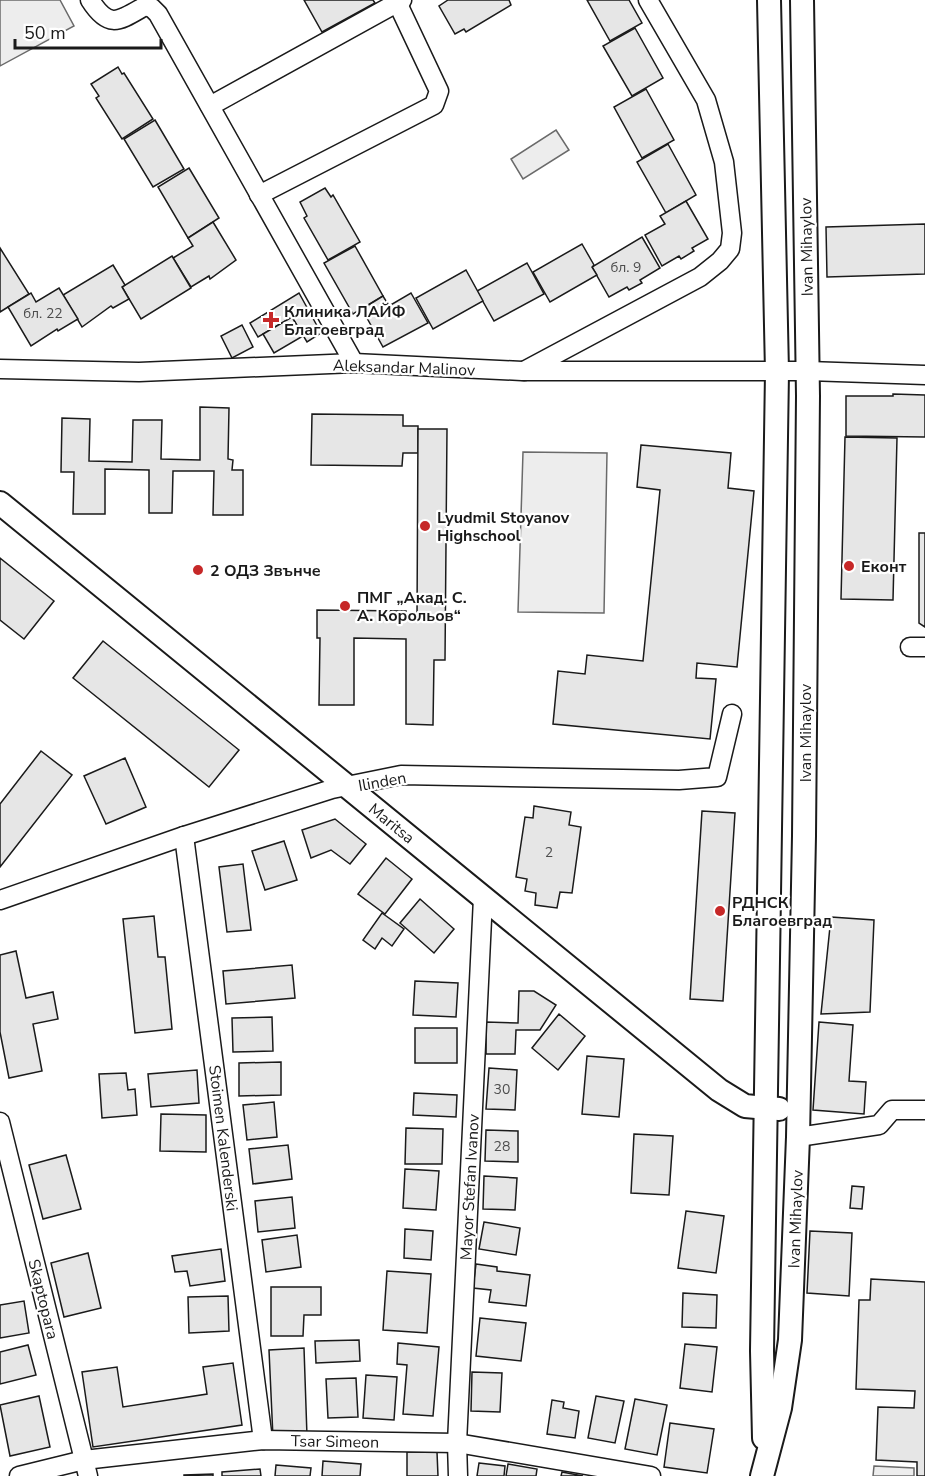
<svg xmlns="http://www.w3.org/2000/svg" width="925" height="1476" font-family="'Nunito Sans',sans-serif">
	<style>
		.built { fill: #ededed; stroke: #6a6a6a; stroke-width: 1.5 }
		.building { fill: #e6e6e6; stroke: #1a1a1a; stroke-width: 1.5 }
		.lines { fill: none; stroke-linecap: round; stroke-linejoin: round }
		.minor-casing { stroke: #1a1a1a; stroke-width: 21 }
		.tertiary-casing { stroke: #1a1a1a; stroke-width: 26 }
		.minor { stroke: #fff; stroke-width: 18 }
		.tertiary { stroke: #fff; stroke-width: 22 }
		.poi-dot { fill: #c62828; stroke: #fff; stroke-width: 2 }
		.labels { text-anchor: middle; stroke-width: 4.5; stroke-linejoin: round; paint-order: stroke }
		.number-label { font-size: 14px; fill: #4d4d4d }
		.street-label { font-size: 16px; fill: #1a1a1a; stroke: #fff }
		.poi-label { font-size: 16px; font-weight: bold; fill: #1a1a1a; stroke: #fff; text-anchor: start }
	</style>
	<rect width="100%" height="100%" fill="#fff"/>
	<g class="built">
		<polygon points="0,0 60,0 74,26 0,66"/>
		<polygon points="556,130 569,150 523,179 511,159"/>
		<polygon points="523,452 607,453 604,613 518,612"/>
		<polygon points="874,1466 914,1468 914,1476 873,1476"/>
	</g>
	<g class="building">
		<polygon points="304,0 373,0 375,3 322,32"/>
		<polygon points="448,0 509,0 511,5 466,32 464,29 455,34 439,6"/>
		<polygon points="587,0 629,0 642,23 610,41"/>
		<polygon points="635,28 663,78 632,96 603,46"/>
		<polygon points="118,67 122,74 124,73 153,119 122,139 96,98 99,96 91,84"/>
		<polygon points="646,89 674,140 642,158 614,107"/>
		<polygon points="155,120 184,169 153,187 124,139"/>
		<polygon points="668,144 696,195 666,213 637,162"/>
		<polygon points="189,168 219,218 188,238 158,187"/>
		<polygon points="325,188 331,197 333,195 360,242 328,260 304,218 307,216 300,202"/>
		<polygon points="686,201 708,239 692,248 694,251 681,259 679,256 662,266 645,235 665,224 660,216"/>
		<polygon points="213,222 236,260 210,279 209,276 191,287 173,258 193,246 188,238"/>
		<polygon points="925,224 925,274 827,277 826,227"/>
		<polygon points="642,237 660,268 640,280 642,283 629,290 627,287 609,297 592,267"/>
		<polygon points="582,244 594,265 592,267 597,275 550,302 533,272"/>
		<polygon points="355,246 383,296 353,314 324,263"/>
		<polygon points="0,248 29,294 0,312"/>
		<polygon points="172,256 191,288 141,319 122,287"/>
		<polygon points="527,263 544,294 494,321 477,291"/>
		<polygon points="113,265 125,285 122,287 129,299 113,308 111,306 82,327 63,295"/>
		<polygon points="466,270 483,301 433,329 416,298"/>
		<polygon points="59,288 78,319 58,331 57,329 31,346 8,307 31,293 36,302"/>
		<polygon points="299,293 321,333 307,342 292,317 258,337 250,323"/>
		<polygon points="411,293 428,323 383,347 362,309 383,296 389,306"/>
		<polygon points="292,317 303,336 274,353 263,334"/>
		<polygon points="242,325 253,347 232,358 221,336"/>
		<polygon points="893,394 925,395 925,437 846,436 846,396 893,396"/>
		<polygon points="200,407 229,408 228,459 233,460 232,470 243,470 243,515 213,515 214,471 173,471 172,513 149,513 149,470 105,469 105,514 73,514 74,472 61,472 62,418 90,419 89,461 132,462 133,420 162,420 161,459 200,460"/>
		<polygon points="312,414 403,415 403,426 418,426 418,453 403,453 402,466 311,465"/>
		<polygon points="418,429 447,429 445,660 434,660 433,725 406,724 406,639 354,638 354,705 319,705 320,638 317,638 317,610 406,611 406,618 417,618"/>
		<polygon points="845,437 897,438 893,600 841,599"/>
		<polygon points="641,445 731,453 728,488 754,491 737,667 697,663 696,678 716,679 710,739 553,724 558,671 585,674 587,655 643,661 660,490 637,487"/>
		<polygon points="919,533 925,533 925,627 919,623"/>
		<polygon points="0,558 54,601 24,639 0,620"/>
		<polygon points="103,641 239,750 209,787 73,678"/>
		<polygon points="41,751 72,775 0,867 0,804"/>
		<polygon points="125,758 146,807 106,824 84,776"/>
		<polygon points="534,806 571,812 569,825 581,827 572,893 560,892 557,908 535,905 536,893 525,891 527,879 516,877 525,817 533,818"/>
		<polygon points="702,811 735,813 723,1001 690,999"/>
		<polygon points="335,819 366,844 350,864 331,850 311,858 302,830"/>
		<polygon points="284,841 297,880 265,890 252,851"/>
		<polygon points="386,858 412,879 385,914 358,894"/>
		<polygon points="243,864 251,930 227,932 219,867"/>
		<polygon points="420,899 454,929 434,953 400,923"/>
		<polygon points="382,913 404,929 392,946 382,938 375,949 363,940"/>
		<polygon points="154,916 158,957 165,957 172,1029 135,1033 123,919"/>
		<polygon points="831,917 874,920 870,1012 821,1014"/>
		<polygon points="16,951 26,998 53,992 58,1019 33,1024 42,1071 9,1078 0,1032 0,955"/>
		<polygon points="292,965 295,998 226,1004 223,971"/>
		<polygon points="415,981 458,983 456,1017 413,1015"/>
		<polygon points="519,991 534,991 556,1005 540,1030 516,1030 515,1054 486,1054 486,1022 518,1023"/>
		<polygon points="559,1014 585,1036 558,1070 532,1048"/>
		<polygon points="272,1017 273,1051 233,1052 232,1018"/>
		<polygon points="819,1022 853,1025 849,1081 866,1082 864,1114 813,1110"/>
		<rect x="415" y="1028" width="42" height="35"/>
		<polygon points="587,1056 624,1059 619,1117 582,1114"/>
		<polygon points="281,1062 281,1095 239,1096 239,1063"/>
		<polygon points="489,1068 517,1070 515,1110 486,1109"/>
		<polygon points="197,1070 199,1103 151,1107 148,1074"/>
		<polygon points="126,1073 128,1090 135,1089 137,1115 102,1118 99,1074"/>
		<polygon points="414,1093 457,1095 456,1117 413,1115"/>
		<polygon points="274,1102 277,1137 247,1140 243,1105"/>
		<polygon points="161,1114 206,1115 206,1152 160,1151"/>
		<polygon points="406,1128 443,1129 442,1164 405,1164"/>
		<polygon points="486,1130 518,1131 518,1162 485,1161"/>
		<polygon points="634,1134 673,1136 669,1195 631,1193"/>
		<polygon points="288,1145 292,1179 253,1184 249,1149"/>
		<polygon points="66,1155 81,1209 43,1219 29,1165"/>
		<polygon points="405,1169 439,1171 436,1210 403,1208"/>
		<polygon points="484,1176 517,1178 515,1210 483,1209"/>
		<polygon points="852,1186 864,1187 862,1209 850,1208"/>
		<polygon points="292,1197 295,1228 258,1232 255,1201"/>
		<polygon points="686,1211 724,1216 716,1273 678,1268"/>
		<polygon points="484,1222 520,1228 516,1255 479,1249"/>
		<polygon points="405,1229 433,1231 431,1260 404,1258"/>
		<polygon points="810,1231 852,1233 849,1296 807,1293"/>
		<polygon points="297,1235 301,1267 266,1272 262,1240"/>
		<polygon points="221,1249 225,1281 190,1286 187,1271 175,1272 172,1256"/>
		<polygon points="88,1253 101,1308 64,1317 51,1263"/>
		<polygon points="476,1264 497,1267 497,1271 530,1275 526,1306 489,1302 491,1290 473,1288"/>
		<polygon points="387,1271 431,1274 427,1333 383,1330"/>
		<polygon points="871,1279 925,1282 925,1476 917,1476 917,1462 876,1460 878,1407 914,1408 915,1391 856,1389 859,1300 870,1300"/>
		<polygon points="271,1287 321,1287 321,1315 304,1315 303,1336 271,1336"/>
		<polygon points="683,1293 717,1295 716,1328 682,1327"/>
		<polygon points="228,1296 229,1331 189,1333 188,1297"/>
		<polygon points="24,1301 29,1333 0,1338 0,1305"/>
		<polygon points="480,1318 526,1323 521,1361 476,1356"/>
		<polygon points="359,1340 360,1361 316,1363 315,1341"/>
		<polygon points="398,1343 439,1347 433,1416 403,1414 407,1365 397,1364"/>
		<polygon points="685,1344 717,1347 712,1392 680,1388"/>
		<polygon points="28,1345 36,1375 0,1384 0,1352"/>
		<polygon points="304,1348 307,1436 273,1438 269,1350"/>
		<polygon points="233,1363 242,1425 93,1447 82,1372 117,1367 123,1407 207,1394 203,1367"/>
		<polygon points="472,1372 502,1373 500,1412 471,1411"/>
		<polygon points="366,1375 397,1377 394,1420 363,1418"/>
		<polygon points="356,1378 358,1417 328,1418 326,1379"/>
		<polygon points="39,1396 50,1447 10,1456 0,1405"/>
		<polygon points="596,1396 624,1401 615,1443 588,1438"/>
		<polygon points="635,1399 667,1405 657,1455 625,1449"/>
		<polygon points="552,1400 564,1402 563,1408 579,1411 575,1438 547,1434"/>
		<polygon points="670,1423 714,1429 707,1473 664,1467"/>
		<polygon points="407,1452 437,1452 438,1476 407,1476"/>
		<polygon points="323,1461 361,1464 360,1476 322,1476"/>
		<polygon points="479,1463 505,1466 504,1476 477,1476"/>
		<polygon points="508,1464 537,1469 536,1476 506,1476"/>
		<polygon points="276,1465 311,1468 310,1476 275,1476"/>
		<polygon points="260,1469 261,1476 222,1476 222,1472"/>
		<polygon points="562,1472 583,1476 561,1476"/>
		<polygon points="213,1474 213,1476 184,1476 184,1475"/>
	</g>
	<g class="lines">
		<g class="minor-casing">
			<g id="minor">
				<path d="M 90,0 C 109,30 119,21 145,6 L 152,8 L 158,14 L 354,363"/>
				<polyline points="210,106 402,0"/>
				<polyline points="259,195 434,105 439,91 396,0"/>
				<polyline points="0,369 139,372 354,363 522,371 808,371 925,375"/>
				<polyline points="524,371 700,277 720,261 730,249 732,233 724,162 706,100 648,0"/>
				<polyline points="910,647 925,647"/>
				<polyline points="184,836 263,1440"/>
				<polyline points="0,900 184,836 332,789 401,775 679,780 717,777 732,714"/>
				<polyline points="0,1122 88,1476"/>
				<polyline points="798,1137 879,1125 892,1110 925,1110"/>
				<polyline points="19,1476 84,1460 263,1440 457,1443 651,1476"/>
				<polyline points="458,1476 457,1443 483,898"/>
			</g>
		</g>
		<g class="tertiary-casing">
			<g id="tertiary">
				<polyline points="0,503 719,1090 745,1106 779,1109"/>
				<polyline points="764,1438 762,1351 777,372 769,0"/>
				<polyline points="762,1476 780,1408 790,1340 798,1137 804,836 808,396 802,0"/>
			</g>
		</g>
		<use href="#minor" class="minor"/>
		<use href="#tertiary" class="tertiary"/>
	</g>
	<g class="poi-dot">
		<path d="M268 311h6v6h6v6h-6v6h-6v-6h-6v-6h6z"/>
		<circle cx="425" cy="526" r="6"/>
		<circle cx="849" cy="566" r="6"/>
		<circle cx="198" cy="570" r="6"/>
		<circle cx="345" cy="606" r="6"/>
		<circle cx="720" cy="911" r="6"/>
	</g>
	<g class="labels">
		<g class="number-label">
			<text x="626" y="272">бл. 9</text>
			<text x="43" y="318">бл. 22</text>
			<text x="549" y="857">2</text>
			<text x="502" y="1094">30</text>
			<text x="502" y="1151">28</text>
		</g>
		<g class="street-label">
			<text transform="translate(806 247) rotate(-91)" y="6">Ivan Mihaylov</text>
			<text transform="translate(404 367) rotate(2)" y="6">Aleksandar Malinov</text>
			<text transform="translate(805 733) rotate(-90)" y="6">Ivan Mihaylov</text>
			<text transform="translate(382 781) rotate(-10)" y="6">Ilinden</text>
			<text transform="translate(392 823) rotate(39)" y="6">Maritsa</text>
			<text transform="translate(224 1138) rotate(83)" y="6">Stoimen Kalenderski</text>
			<text transform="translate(469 1187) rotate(-87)" y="6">Mayor Stefan Ivanov</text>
			<text transform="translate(795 1219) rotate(-88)" y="6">Ivan Mihaylov</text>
			<text transform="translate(44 1299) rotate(76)" y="6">Skaptopara</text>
			<text transform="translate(335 1441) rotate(1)" y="6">Tsar Simeon</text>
		</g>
		<g class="poi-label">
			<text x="284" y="317">Клиника ЛАЙФ<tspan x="284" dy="18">Благоевград</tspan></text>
			<text x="437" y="523">Lyudmil Stoyanov<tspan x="437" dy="18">Highschool</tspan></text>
			<text x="861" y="572">Еконт</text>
			<text x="210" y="576">2 ОДЗ Звънче</text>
			<text x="357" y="603">ПМГ „Акад. С.<tspan x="357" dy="18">А. Корольов“</tspan></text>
			<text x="732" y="908">РДНСК<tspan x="732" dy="18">Благоевград</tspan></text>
		</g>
	</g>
	<path d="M15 39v9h146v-9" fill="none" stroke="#1a1a1a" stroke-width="3"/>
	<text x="24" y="39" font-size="18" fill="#1a1a1a" stroke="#ffffff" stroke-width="4.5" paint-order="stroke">50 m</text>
</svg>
